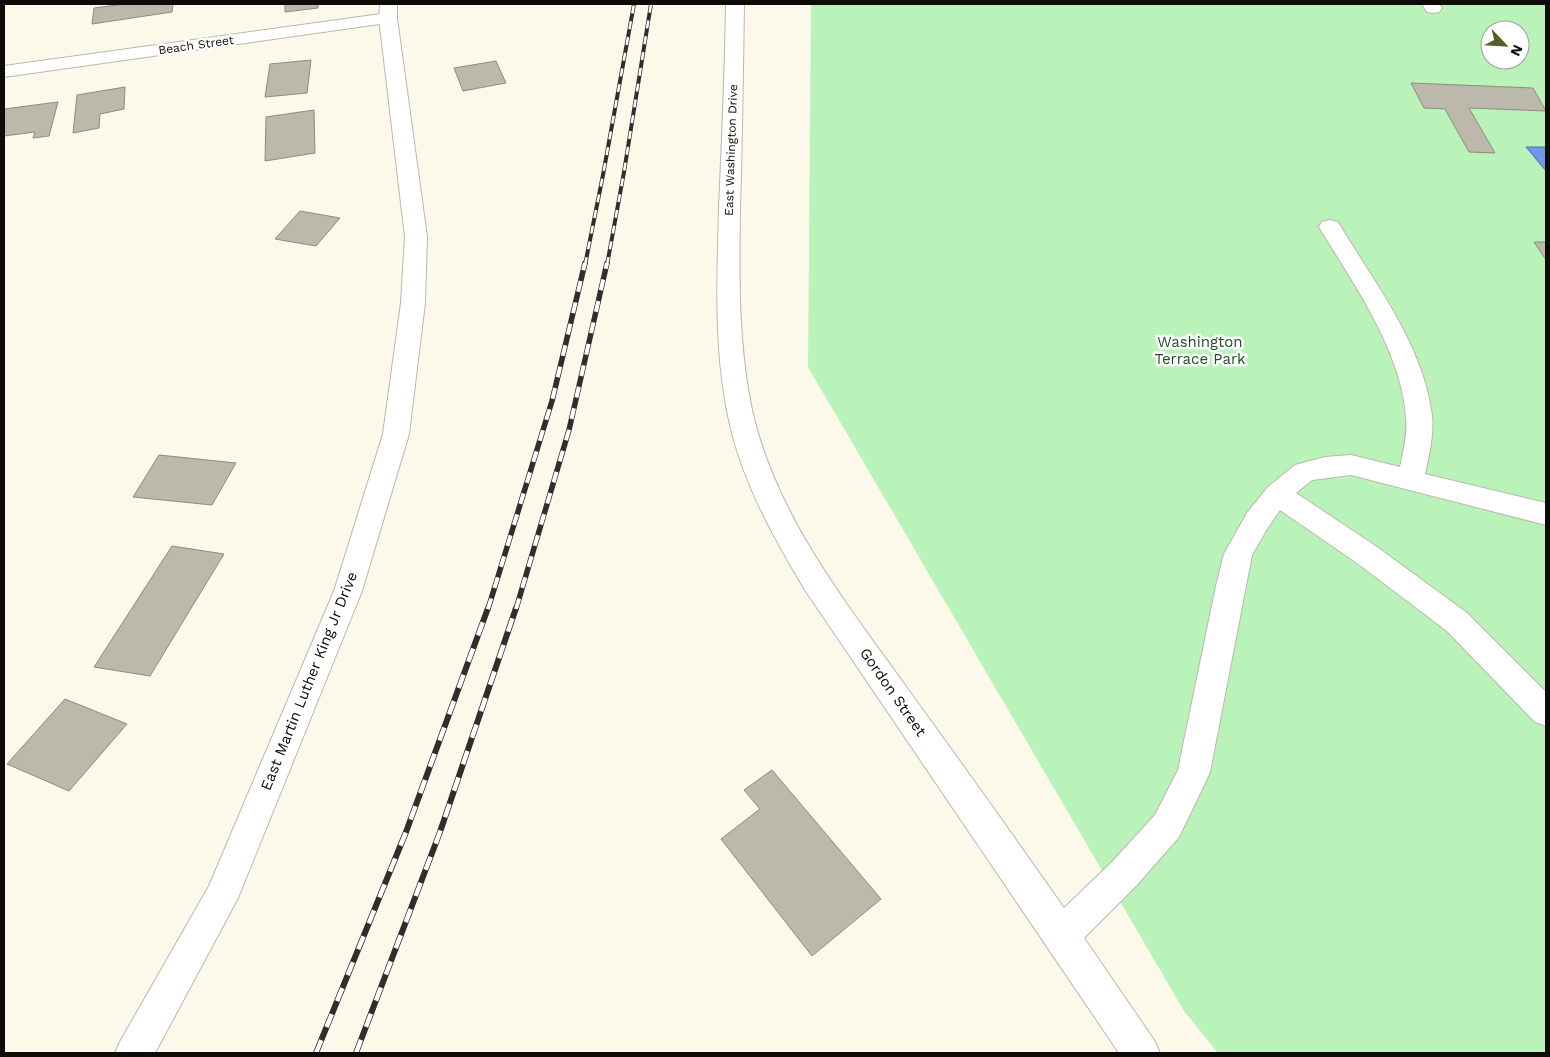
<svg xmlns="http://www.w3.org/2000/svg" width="1550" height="1057" font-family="'Work Sans',sans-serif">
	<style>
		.green { fill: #baf3b9; fill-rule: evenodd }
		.water { fill: #6b98e9; stroke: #4f6ea6 }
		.building { fill: #bcb8ab; stroke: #8e8b7e }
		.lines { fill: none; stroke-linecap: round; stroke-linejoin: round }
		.minor-casing { stroke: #bbb8ab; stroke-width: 2 }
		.major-casing { stroke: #bbb8ab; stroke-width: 2 }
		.minor { fill: #fff; fill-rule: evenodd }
		.major { fill: #fff; fill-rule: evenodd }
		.rail-far2-casing { stroke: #302e29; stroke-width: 4 }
		.rail-far1-casing { stroke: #302e29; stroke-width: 5.5 }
		.rail-casing { stroke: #302e29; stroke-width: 6 }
		.rail-far2 { stroke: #fff; stroke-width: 2.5; stroke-dasharray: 8; stroke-linecap: butt }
		.rail-far1 { stroke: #fff; stroke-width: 4; stroke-dasharray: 11; stroke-linecap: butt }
		.rail { stroke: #fff; stroke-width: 4.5; stroke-dasharray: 14; stroke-linecap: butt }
		.labels { text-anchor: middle; stroke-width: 5; stroke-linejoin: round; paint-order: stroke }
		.far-street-label { font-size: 12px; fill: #0e0c08; stroke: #fff }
		.park-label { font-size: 15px; fill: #1d501f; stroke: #fff }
		.street-label { font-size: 15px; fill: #0e0c08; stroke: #fff }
	</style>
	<rect width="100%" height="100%" fill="#fcf8ea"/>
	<path class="green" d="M 811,4 L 1546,4 L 1546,1053 L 1218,1053 L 1184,1011 L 808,367 ZM 1490,30 L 1520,30 L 1520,60 L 1490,60 Z"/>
	<polygon class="water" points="1526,147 1546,147 1546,172 1546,171"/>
	<g class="building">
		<polygon points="125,4 173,4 172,12 92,24 94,8"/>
		<polygon points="285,4 318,4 318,8 285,12"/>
		<polygon points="311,60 307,93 265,97 270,64"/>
		<polygon points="496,61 506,83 463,91 454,68"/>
		<polygon points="1411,83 1533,88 1546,111 1469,108 1495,153 1469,152 1445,109 1424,108"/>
		<polygon points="125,87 124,109 100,114 99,128 73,133 77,95"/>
		<polygon points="58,102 49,136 33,138 35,132 4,136 4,109"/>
		<polygon points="314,110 315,153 265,161 266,117"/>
		<polygon points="300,211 340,218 316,246 275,239"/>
		<polygon points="1534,242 1546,242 1546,260"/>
		<polygon points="159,455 236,463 212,505 133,497"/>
		<polygon points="172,546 224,554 150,676 94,667"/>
		<polygon points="65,699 127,724 69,791 7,764"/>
		<polygon points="772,770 881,899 812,956 721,839 760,809 744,790"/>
	</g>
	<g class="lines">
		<g class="minor-casing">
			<g id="minor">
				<path d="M 726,4 L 744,4 C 743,73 742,141 740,210 C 739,276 738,344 752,410 C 776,516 845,601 907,688 C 960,761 1012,834 1064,908 L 1112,862 L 1155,815 L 1178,770 L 1216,586 L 1224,554 L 1247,513 L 1268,487 L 1295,465 L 1325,457 L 1351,455 L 1400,467 C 1403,451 1408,434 1406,418 C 1402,351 1353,283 1319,227 L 1322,222 L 1330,220 L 1338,222 L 1341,227 C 1376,285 1424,347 1432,416 C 1434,435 1429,455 1425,474 L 1546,503 L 1546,525 L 1351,475 L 1312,480 L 1296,493 L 1377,547 L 1467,613 L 1546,692 L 1546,726 L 1535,722 L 1447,631 L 1357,563 L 1280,510 L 1267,529 L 1252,555 L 1210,772 L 1205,783 L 1179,837 L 1136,886 L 1084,938 L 1154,1040 L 1160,1053 L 1119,1053 L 805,590 C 776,541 748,492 733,437 C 713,362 717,284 719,208 C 722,140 725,72 726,4 Z"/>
				<polygon points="1422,4 1439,4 1442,8 1439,12 1433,13 1427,12"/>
				<polygon points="388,13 394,14 397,18 394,22 4,77 4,66"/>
			</g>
		</g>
		<g class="major-casing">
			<polygon id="major" points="380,4 397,4 397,18 427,237 425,303 409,434 362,591 238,898 155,1053 115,1053 121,1040 209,886 334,591 383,434 401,303 405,237 379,18"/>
		</g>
		<use href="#minor" class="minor"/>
		<use href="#major" class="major"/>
		<g class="rail-far2-casing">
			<g id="rail-far2">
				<polyline points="585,265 603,175 634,4"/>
				<polyline points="607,265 624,172 651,4"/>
			</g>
		</g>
		<g class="rail-far1-casing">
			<g id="rail-far1">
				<polyline points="488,609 552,401 585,263"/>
				<polyline points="516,609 569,430 607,263"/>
			</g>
		</g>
		<g class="rail-casing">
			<g id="rail">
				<polyline points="316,1053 406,832 488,608"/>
				<polyline points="356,1053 440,832 516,608"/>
			</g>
		</g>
		<use href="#rail-far2" class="rail-far2"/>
		<use href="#rail-far1" class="rail-far1"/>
		<use href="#rail" class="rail"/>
	</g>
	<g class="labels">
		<g class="far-street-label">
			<text transform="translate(196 45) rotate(-8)" y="4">Beach Street</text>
			<text transform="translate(731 150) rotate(-88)" y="4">East Washington Drive</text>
		</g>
		<g class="park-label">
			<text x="1200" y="347">Washington<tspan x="1200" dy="17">Terrace Park</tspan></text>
		</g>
		<g class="street-label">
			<text transform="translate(309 681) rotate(-68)" y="5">East Martin Luther King Jr Drive</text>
			<text transform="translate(893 692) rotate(55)" y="5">Gordon Street</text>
		</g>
	</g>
	<rect width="1550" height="1057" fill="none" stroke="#0e0c08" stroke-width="10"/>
	<g transform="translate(1505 45) rotate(115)"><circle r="24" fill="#ffffff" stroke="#9f9e9c"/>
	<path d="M0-4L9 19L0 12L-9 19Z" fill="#565c2a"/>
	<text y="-8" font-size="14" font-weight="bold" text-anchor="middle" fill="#0e0c08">N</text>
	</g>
</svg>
